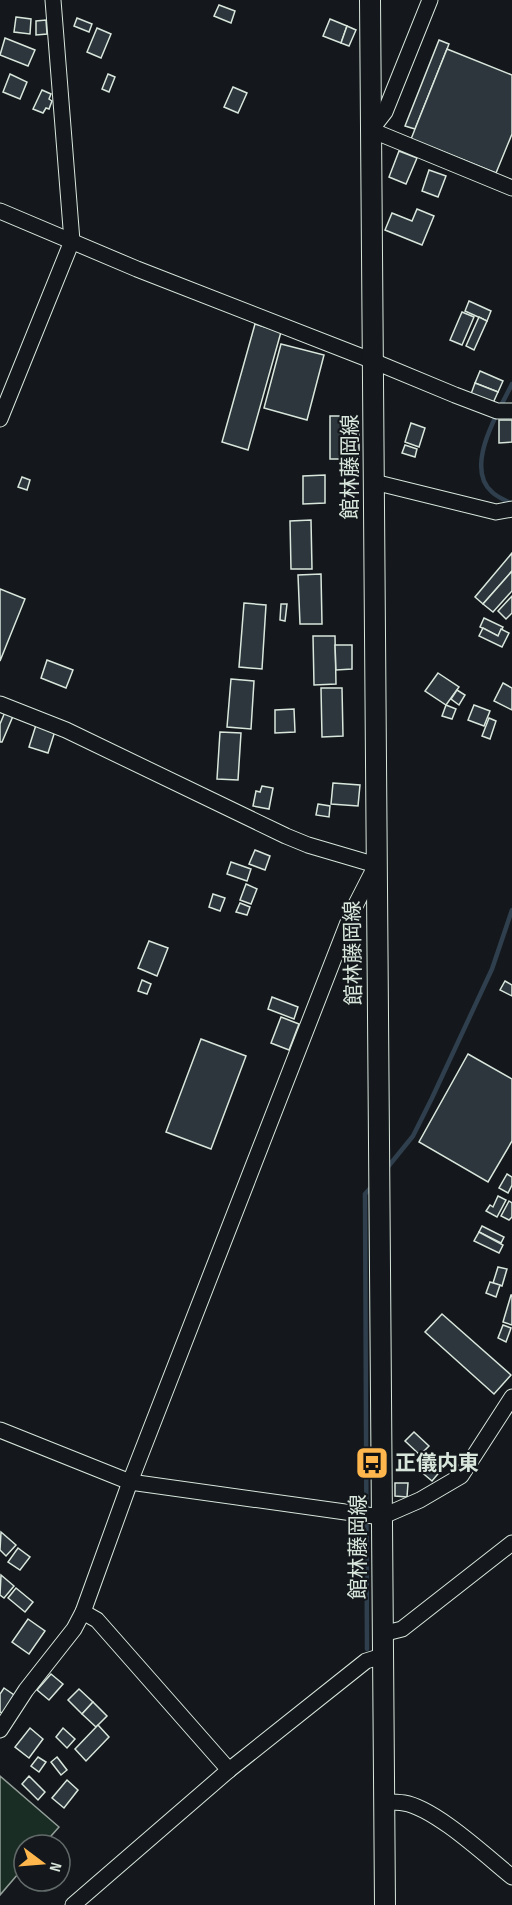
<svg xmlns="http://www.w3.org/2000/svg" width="512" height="1905" font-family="'Sofia Sans Condensed','Noto Sans JP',sans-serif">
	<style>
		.green { fill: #1a2d24; stroke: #939e99; stroke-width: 1.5 }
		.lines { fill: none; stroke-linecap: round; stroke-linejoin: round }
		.stream { stroke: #2f3f4d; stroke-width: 4.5 }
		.building { fill: #2c363c; stroke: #d8e6dc; stroke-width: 1.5 }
		.minor-casing { stroke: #d8e6dc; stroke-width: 17 }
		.major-casing { stroke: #d8e6dc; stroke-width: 22 }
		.minor { stroke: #14181c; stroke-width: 15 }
		.major { stroke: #14181c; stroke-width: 20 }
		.labels { text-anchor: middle; stroke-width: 4.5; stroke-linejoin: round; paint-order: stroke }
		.street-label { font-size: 21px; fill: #d8e6dc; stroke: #14181c }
		.poi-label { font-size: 21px; font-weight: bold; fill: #d8e6dc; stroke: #14181c; text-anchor: start }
	</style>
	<rect width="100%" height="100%" fill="#14181c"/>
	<polygon class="green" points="0,1776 59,1827 43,1845 24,1845 24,1867 0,1895"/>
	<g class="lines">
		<g class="stream">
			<path d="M 512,504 C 505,500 497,497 492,492 C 463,467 500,409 512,384"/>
			<polyline points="387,1168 413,1136 432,1098 492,969 512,910"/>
			<polyline points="367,1649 365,1194 374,1184"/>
		</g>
	</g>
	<g class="building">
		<polygon points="219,5 235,11 231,23 214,16"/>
		<polygon points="16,17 31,19 30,34 14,32"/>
		<polygon points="77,18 92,24 89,32 74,26"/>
		<polygon points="330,19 347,26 341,43 323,36"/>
		<polygon points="46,20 47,34 36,35 36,21"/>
		<polygon points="347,26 356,30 349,46 341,43"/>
		<polygon points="97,28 111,34 101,58 87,52"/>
		<polygon points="5,38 35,50 28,66 0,55"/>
		<polygon points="439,40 449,44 415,129 405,126"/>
		<polygon points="447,49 512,75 512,134 496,173 411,139"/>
		<polygon points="10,74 27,82 20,99 3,92"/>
		<polygon points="108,74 115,77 109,92 102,89"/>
		<polygon points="233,87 247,93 238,113 224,107"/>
		<polygon points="42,90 51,94 49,99 52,101 49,109 46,108 43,113 33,109"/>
		<polygon points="399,151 417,158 406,184 389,177"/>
		<polygon points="429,170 446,176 438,197 422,191"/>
		<polygon points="417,209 434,216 422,245 385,230 392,213 412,221"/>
		<polygon points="469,301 491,311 487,321 465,311"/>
		<polygon points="462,312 474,317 462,345 450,340"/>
		<polygon points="479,317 487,321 474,350 466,346"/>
		<polygon points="255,324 281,332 248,450 222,442"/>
		<polygon points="281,344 324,355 307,420 264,408"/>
		<polygon points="480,371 503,381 498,392 475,383"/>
		<polygon points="475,383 498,392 493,403 471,394"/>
		<polygon points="330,416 353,416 352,459 330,459"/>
		<polygon points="359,420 359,456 352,456 353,421"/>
		<polygon points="499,420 512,420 512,442 499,443"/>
		<polygon points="411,423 425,428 419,447 405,442"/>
		<polygon points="405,445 417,449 415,457 402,453"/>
		<polygon points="325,475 325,503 303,504 303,476"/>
		<polygon points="22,477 30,480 27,490 18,487"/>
		<polygon points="311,520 312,569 291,569 290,521"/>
		<polygon points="512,553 512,571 483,604 475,597"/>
		<polygon points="512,571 512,591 493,612 483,604"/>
		<polygon points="321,574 322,624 300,624 298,575"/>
		<polygon points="0,589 25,599 0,661"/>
		<polygon points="512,596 512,613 506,619 498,611"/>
		<polygon points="244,603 266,605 262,669 239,667"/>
		<polygon points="281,604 287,604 285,621 280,620"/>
		<polygon points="484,618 503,627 498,636 480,627"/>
		<polygon points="483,628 498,636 501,629 509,633 502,647 479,636"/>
		<polygon points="313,636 335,636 336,684 314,685"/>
		<polygon points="335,645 352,645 352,669 336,670"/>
		<polygon points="47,660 73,670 66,688 41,678"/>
		<polygon points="438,673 459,687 446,705 425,691"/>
		<polygon points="231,679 254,681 251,729 227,727"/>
		<polygon points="503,683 512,688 512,710 494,701"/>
		<polygon points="321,688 342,688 343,736 322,737"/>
		<polygon points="457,690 465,695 459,705 451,699"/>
		<polygon points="446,705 456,709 452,719 442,716"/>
		<polygon points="474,705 490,711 484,726 468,720"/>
		<polygon points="294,709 295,732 275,733 275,710"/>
		<polygon points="5,712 13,716 2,742 0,742 0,724"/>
		<polygon points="489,718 496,721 490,739 482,736"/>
		<polygon points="36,725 55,731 48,753 29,747"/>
		<polygon points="220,732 241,733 238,780 217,779"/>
		<polygon points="333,783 360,785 358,806 331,804"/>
		<polygon points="262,786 273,788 269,809 253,806 256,791 260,792"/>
		<polygon points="318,804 330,806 329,817 316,815"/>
		<polygon points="255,850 270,856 265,870 249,864"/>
		<polygon points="231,862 251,869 247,881 227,874"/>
		<polygon points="246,884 257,889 251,904 240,900"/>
		<polygon points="213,894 225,898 220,911 209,907"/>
		<polygon points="240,903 250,907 247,915 236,912"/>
		<polygon points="149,941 168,948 157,976 138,968"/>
		<polygon points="142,980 151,984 147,994 138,991"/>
		<polygon points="505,981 512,985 512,996 500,990"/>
		<polygon points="272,997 298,1007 294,1019 268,1009"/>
		<polygon points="281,1017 299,1024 289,1050 271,1043"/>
		<polygon points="201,1039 246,1056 211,1149 166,1132"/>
		<polygon points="468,1054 512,1079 512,1141 488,1182 419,1142"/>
		<polygon points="507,1174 512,1177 512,1185 508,1193 499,1188"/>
		<polygon points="498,1196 506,1200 497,1217 486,1211 490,1205 493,1207"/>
		<polygon points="509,1201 512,1203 512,1217 509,1220 501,1216"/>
		<polygon points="482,1226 504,1237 501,1243 479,1232"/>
		<polygon points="479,1232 503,1245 499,1253 474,1241"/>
		<polygon points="498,1267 507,1269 502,1286 493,1283"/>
		<polygon points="490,1282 500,1285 496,1297 486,1293"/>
		<polygon points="511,1295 512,1295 512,1325 503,1322"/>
		<polygon points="442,1314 511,1375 494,1394 425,1332"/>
		<polygon points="503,1325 511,1328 506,1342 498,1338"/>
		<polygon points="414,1432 429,1446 420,1455 405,1441"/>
		<polygon points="434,1453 447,1463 432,1481 419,1470"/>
		<polygon points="395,1483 408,1483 407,1497 395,1496"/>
		<polygon points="1,1532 16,1545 6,1556 0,1550"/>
		<polygon points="18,1548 30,1557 20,1570 8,1562"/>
		<polygon points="1,1575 14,1586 4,1598 0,1595"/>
		<polygon points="16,1588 33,1602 25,1612 8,1598"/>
		<polygon points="28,1619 45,1631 29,1654 12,1642"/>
		<polygon points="51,1674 63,1684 49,1700 37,1690"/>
		<polygon points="4,1688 17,1697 5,1715 0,1712 0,1694"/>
		<polygon points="79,1689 93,1702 82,1714 68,1700"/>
		<polygon points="93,1702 107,1716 96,1727 82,1714"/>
		<polygon points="98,1725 109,1737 86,1761 75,1749"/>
		<polygon points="30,1728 43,1739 29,1758 15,1747"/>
		<polygon points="63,1728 75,1739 67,1748 56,1737"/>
		<polygon points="38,1757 46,1762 39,1772 31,1766"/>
		<polygon points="57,1757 67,1770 61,1775 51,1762"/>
		<polygon points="29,1776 45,1792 38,1800 22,1784"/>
		<polygon points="67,1780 78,1790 64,1808 52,1798"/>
	</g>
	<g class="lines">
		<g class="minor-casing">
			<g id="minor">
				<polyline points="430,0 385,112 371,130 512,188"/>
				<polyline points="0,211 137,269 373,361 455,395 497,411 512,411"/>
				<polyline points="0,419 72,241 53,0"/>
				<polyline points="374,482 496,512 512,509"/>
				<polyline points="0,704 66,730 286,836 308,845 376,865 352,912 130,1482 83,1612 74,1629 26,1690 0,1730"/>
				<polyline points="0,1430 130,1482 381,1517 420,1500 461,1476 512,1397"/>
				<polyline points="83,1612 97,1620 229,1770"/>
				<polyline points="382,1634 402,1629 512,1543"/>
				<path d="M 385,1802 C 391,1802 398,1802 404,1803 C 435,1808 486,1856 512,1877"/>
				<polyline points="73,1905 229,1770 366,1661 382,1656"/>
			</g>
		</g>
		<g class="major-casing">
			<polyline id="major" points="370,0 385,1905"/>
		</g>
		<use href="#minor" class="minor"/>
		<use href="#major" class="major"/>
	</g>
	<defs>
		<g id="bus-square" transform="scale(1.725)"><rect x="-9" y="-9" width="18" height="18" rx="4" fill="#ffb74d" stroke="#14181c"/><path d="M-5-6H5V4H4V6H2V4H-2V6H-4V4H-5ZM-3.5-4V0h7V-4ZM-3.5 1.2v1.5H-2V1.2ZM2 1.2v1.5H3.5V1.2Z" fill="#111"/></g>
	</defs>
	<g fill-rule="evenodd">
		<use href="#bus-square" x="372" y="1463"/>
	</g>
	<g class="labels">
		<g class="street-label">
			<text transform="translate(350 467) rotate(-90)" y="7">館林藤岡線</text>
			<text transform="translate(353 953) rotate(-91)" y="7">館林藤岡線</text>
			<text transform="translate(358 1547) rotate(-90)" y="7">館林藤岡線</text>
		</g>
		<g class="poi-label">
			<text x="395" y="1470">正儀内東</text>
		</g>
	</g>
	<g transform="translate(42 1863) rotate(106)"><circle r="28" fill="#14181c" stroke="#626a69" stroke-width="1.5"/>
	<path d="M0-4.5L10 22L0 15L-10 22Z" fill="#ffb74d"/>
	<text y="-9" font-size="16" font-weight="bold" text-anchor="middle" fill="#d8e6dc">N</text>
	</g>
</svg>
